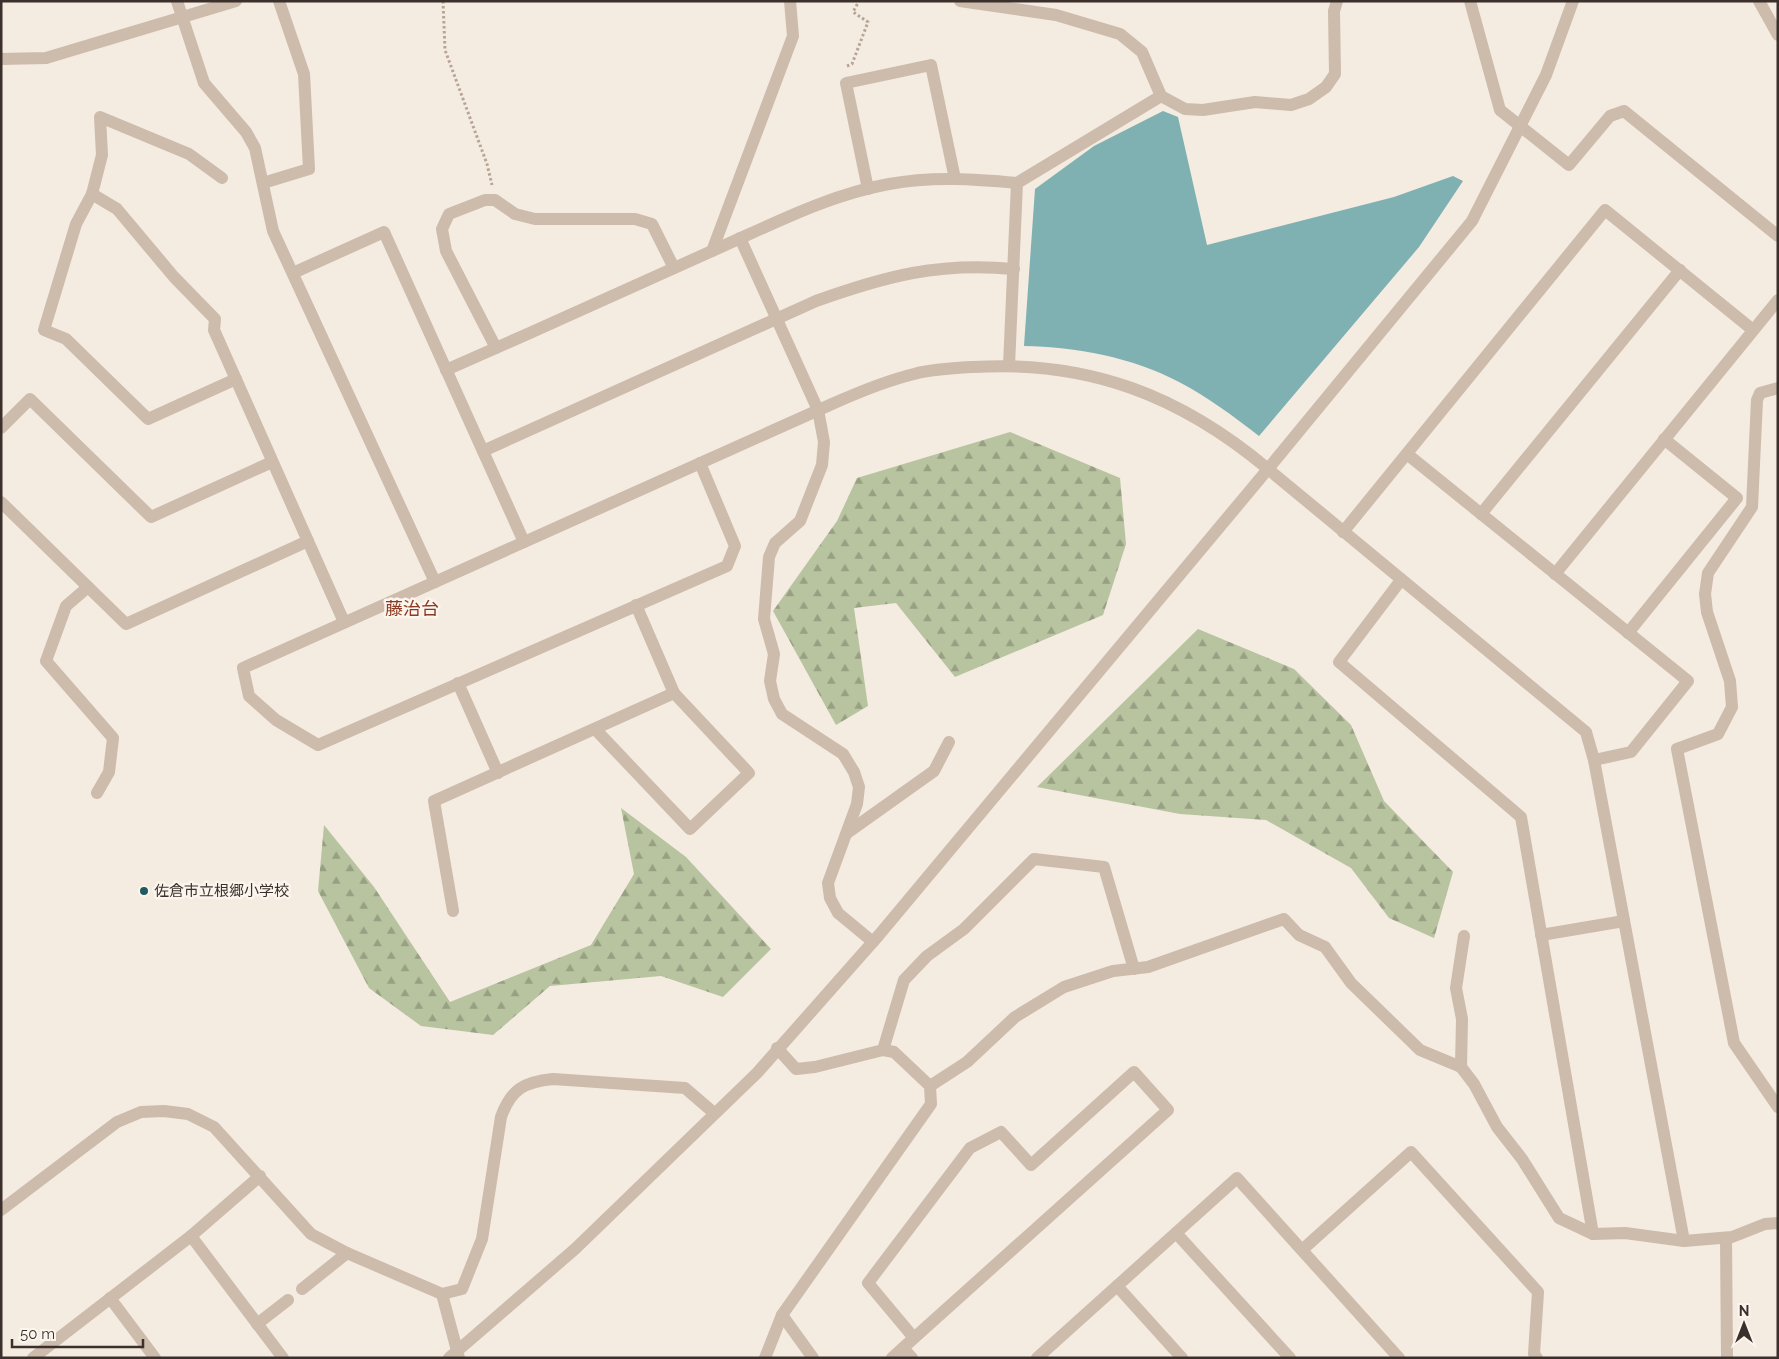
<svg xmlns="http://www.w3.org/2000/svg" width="1779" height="1359" font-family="Raleway,'Noto Sans JP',sans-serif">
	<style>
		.forest { fill: url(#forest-firs) }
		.water { fill: #7fb0b2 }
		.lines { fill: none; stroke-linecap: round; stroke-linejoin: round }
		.path { stroke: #b9a596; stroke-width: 3; stroke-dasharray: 2.5 2.5; stroke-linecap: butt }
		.minor { stroke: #cdbbac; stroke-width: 12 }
		.tertiary { stroke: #cdbbac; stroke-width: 12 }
		.poi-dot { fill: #1f5a5e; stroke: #fbf5ee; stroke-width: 2 }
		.labels { text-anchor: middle; stroke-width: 5; stroke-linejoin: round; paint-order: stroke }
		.poi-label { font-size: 15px; fill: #3b302b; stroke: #fbf5ee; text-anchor: start }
		.quarter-label { font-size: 18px; fill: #8c3b22; stroke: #fbf5ee }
	</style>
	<defs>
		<pattern id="forest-firs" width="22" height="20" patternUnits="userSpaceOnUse" patternTransform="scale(1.25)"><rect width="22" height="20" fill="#b8c4a0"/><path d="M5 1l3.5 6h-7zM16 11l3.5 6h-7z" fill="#97a083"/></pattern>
	</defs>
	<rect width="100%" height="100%" fill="#f4ebe1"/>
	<g class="forest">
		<polygon points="1010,432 1120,478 1126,544 1103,615 955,677 896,603 854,608 868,706 836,725 773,611 837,521 857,478"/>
		<polygon points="1198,629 1294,669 1351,725 1384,801 1453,872 1434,938 1389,918 1351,868 1266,820 1180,814 1037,787"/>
		<polygon points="621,808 686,857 771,949 723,997 661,976 550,986 493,1035 421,1026 369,988 318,891 324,825 374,887 450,1002 591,945 634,874"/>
	</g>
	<path class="water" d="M 1163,111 L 1178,117 L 1207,245 L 1394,197 L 1453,176 L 1463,181 L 1419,247 L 1259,436 C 1233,416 1208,397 1179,382 C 1132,357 1076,347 1024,346 L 1035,189 L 1094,146 Z"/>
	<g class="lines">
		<g class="path">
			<polyline points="443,1 445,50 487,164 492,185"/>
			<polyline points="847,66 852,64 868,22 853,12 859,1"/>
		</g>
		<g class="minor">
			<polyline points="960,1 1056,15 1120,34 1142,52 1161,96"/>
			<polyline points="1470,1 1500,110 1569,165 1610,116 1624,111 1778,236"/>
			<polyline points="1573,1 1546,75 1472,221 1268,469 1586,732 1594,760 1684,1241"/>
			<polyline points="1759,1 1778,35"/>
			<polyline points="1,59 46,58 236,1"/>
			<polyline points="222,178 189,154 100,117 102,155 92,194 76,224 44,330 66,339 148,419 236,379"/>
			<polyline points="263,183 309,169 304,74 279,1"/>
			<polyline points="868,189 846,83 931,65 955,179"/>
			<polyline points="92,194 117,209 174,277 215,319 214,330 344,622"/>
			<polyline points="740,238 818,410 824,442 822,465 800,521 775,543 769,557 764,619 774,654 770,681 774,699 782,714 843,754 854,772 859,787 857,804 828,883 830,898 838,913 873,942"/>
			<polyline points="712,251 793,36 790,1"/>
			<polyline points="293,273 384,232 524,542"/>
			<polyline points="496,348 446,251 442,229 449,214 485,200 495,200 515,214 535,219 635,219 652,224 674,268"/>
			<polyline points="1009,366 1017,183 1161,96 1185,109 1203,110 1255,102 1291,105 1309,99 1326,87 1335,74 1334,11 1337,1"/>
			<path d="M 446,370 C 535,331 624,291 712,251 C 769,226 827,195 889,184 C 932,176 975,179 1017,183"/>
			<polyline points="1778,388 1760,393 1757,400 1752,507 1708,573 1705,594 1707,612 1730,681 1732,707 1718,734 1677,749 1734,1043 1778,1107"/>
			<polyline points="1,428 30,399 151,517 272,462"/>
			<path d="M 483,451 L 816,301 C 886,276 938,262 1014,269"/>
			<polyline points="1407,454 1688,681 1631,752 1594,760"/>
			<polyline points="1,502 126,624 308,541"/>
			<polyline points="1481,514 1680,270"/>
			<polyline points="1343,532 1605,210 1753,330"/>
			<polyline points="1555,574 1778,300"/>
			<polyline points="1401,580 1339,662 1521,817 1593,1234"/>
			<polyline points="435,582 243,668 249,696 276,720 318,745 727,566 735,546 700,463"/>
			<polyline points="88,587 66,606 46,661 113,738 109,772 97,793"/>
			<polyline points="1628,633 1737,498 1664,439"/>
			<polyline points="458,683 498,773"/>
			<polyline points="595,729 690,829 749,773 674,693 636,605"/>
			<polyline points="847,833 934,771 949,742"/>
			<polyline points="453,911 434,801 674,693"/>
			<polyline points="1541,935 1624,921"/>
			<polyline points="1464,936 1456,988 1462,1019 1461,1067 1474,1084 1497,1127 1522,1159 1559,1218 1593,1234 1625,1233 1684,1241 1732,1237 1765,1224 1778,1223"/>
			<polyline points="777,1048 796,1069 815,1067 883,1050 904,980 927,956 964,929 1034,859 1104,867 1134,969"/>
			<polyline points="930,1086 967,1062 1015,1017 1064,987 1113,971 1148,967 1284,919 1299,935 1325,947 1351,983 1420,1050 1461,1067"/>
			<polyline points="1,1210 117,1122 141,1112 164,1111 188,1114 214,1127 311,1234 347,1253 442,1294 459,1358"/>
			<polyline points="1176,1233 1290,1358"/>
			<polyline points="191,1236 283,1358"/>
			<polyline points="1726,1238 1727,1358"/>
			<polyline points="1302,1250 1411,1152 1538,1292 1534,1354 1537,1358"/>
			<polyline points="1117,1286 1182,1358"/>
			<polyline points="302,1289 347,1253"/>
			<path d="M 442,1294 L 462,1289 L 482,1239 L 501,1117 C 511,1089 524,1082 553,1079 L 685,1088 L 714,1113"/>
			<polyline points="110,1298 155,1358"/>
			<polyline points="782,1315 813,1358"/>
			<polyline points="257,1324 288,1300"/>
			<polyline points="903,1348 912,1358"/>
			<polyline points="33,1358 191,1236 260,1176"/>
			<polyline points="765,1358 782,1315 931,1104 930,1086 894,1052 883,1050"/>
			<polyline points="892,1358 914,1338 1168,1110 1134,1072 1031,1165 1001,1132 970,1148 868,1283 914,1338"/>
			<polyline points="1037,1358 1237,1178 1399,1358"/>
		</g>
		<path class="tertiary" d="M 177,1 L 204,83 L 246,132 L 255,148 L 273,231 L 435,582 L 832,404 C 859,392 885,381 914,374 C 933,369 955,368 974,367 C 1089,360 1181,396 1268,469 L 879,935 L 757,1073 L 575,1249 L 449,1358"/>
	</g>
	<circle class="poi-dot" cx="144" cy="891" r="5"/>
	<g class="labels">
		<g class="poi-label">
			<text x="154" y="896">佐倉市立根郷小学校</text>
		</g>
		<g class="quarter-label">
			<text x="412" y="615">藤治台</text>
		</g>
	</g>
	<rect width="1779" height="1359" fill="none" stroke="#3b302b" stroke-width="5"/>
	<g transform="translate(1744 1324)" stroke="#fbf5ee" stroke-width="4" paint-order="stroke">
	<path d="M0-4L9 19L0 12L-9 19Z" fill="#3b302b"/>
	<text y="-8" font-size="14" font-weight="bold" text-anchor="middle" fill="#3b302b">N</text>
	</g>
	<path d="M12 1339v8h131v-8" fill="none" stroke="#3b302b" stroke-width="2.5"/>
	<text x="20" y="1339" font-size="15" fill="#3b302b" stroke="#fbf5ee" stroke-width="4" paint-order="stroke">50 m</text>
</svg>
